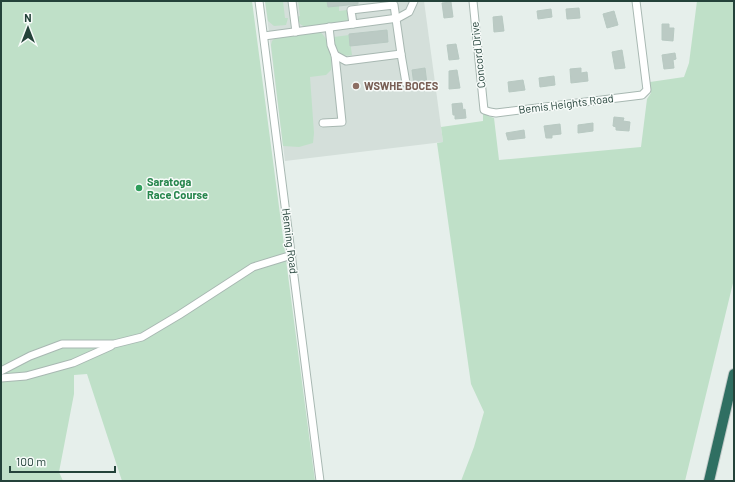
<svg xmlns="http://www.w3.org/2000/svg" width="735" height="482" font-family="Barlow,sans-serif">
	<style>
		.built { fill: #d4dfda }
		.green { fill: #bfe0c8 }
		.building { fill: #bbcac4; stroke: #b8c9c2 }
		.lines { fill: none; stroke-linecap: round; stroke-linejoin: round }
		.minor-casing { stroke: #a8b8b2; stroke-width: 9 }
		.highway-casing { stroke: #c2cac8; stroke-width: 12 }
		.minor { stroke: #fff; stroke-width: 7 }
		.highway { stroke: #2f6f62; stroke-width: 10 }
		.education-dot { fill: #8d6e63; stroke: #f7fbf9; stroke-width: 1.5 }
		.leisure-dot { fill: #2e9e5b; stroke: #f7fbf9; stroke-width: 1.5 }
		.labels { text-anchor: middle; stroke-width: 3; stroke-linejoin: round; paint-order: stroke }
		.street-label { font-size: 11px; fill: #24423a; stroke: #f7fbf9 }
		.education-label { font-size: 11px; font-weight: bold; fill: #785e54; stroke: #f7fbf9; text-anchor: start }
		.leisure-label { font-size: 11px; font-weight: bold; fill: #27864d; stroke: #f7fbf9; text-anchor: start }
	</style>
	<rect width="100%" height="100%" fill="#e6efeb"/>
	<polygon class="built" points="265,1 424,1 443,142 285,161"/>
	<g class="green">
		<polygon points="8,1 252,1 315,481 122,481 87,374 74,375 74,394 59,472 63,481 1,481 1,2"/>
		<polygon points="265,1 283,1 285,18 288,18 286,25 274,26 268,21"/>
		<polygon points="298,1 327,1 328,7 339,6 339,11 347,10 348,22 305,27 300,24 297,17 300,16"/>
		<polygon points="697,1 734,1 734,279 685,481 461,481 474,447 484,412 471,384 437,143 443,142 441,127 483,121 483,111 488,116 494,118 499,160 641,147 647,99 651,93 650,82 684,77 689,63"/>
		<path d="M 320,32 C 330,39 333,59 331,70 L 326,75 L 310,77 L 314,133 L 313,143 L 299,147 L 283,146 L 271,45 L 272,41 L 276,37 Z"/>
		<path d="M 349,35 L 352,55 C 339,59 335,47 334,37 Z"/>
	</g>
	<g class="building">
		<polygon points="327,1 358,1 358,4 328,7"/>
		<polygon points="451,2 453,17 444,18 442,3"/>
		<polygon points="579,8 580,18 567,19 566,9"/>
		<polygon points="551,9 552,17 538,19 537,11"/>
		<polygon points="614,11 618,25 607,28 603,14"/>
		<polygon points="502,16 504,31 494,32 493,17"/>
		<polygon points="662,24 669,24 669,28 674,28 673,41 662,40"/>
		<polygon points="387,30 388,42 350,46 349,34"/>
		<polygon points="456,44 459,59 449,60 447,45"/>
		<polygon points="622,50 625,68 615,69 612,52"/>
		<polygon points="675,53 676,59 673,60 674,68 664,69 662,55"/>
		<polygon points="425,68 427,84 414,85 412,70"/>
		<polygon points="581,68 581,73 587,72 588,81 571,83 570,69"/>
		<polygon points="457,70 460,88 449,89 449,71"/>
		<polygon points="554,76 555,85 540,87 539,78"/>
		<polygon points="523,80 525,90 509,92 508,82"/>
		<polygon points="462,103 463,110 465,109 466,118 455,119 455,115 453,115 452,104"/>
		<polygon points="614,117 624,118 623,121 630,122 629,131 616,130 616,127 613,126"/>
		<polygon points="593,123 593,131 578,133 578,125"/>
		<polygon points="560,124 561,134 552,135 552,138 546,138 544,126"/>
		<polygon points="524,130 525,138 508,140 506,133"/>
	</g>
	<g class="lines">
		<g class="minor-casing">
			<g id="minor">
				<polyline points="259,1 320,481"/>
				<polyline points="292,1 296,32"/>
				<polyline points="473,1 484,110 490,112 496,113 642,95 647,90 636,1"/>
				<polyline points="264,36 398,18 409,12 414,1"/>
				<polyline points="401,54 406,83"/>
				<polyline points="335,55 346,61 401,54 394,5 351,10 353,24"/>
				<polyline points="323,123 342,122 335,55 331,45 329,27"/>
				<polyline points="1,371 30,356 62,344 114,344 142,337 179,315 253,267 292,255"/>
				<polyline points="1,378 26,376 73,363 111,346"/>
			</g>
		</g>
		<g class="highway-casing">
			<polyline id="highway" points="709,481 734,374"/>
		</g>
		<use href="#minor" class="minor"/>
		<use href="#highway" class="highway"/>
	</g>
	<circle class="education-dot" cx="356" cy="86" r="4"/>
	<circle class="leisure-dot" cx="139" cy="188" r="4"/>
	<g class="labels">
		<g class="street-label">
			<text transform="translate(478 55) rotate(-96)" y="4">Concord Drive</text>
			<text transform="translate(566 104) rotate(-7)" y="4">Bemis Heights Road</text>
			<text transform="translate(290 241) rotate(83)" y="4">Henning Road</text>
		</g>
		<g class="education-label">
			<text x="364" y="90">WSWHE BOCES</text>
		</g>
		<g class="leisure-label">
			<text x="147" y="186">Saratoga<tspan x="147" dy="13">Race Course</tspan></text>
		</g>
	</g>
	<rect width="735" height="482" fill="none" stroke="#24423a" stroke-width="4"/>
	<g transform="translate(28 28)" stroke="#f7fbf9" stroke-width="3" paint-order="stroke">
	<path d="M0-3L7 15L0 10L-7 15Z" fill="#24423a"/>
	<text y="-6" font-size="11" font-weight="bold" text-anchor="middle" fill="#24423a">N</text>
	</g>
	<path d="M10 466v6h105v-6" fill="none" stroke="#24423a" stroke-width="2"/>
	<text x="16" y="466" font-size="12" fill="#24423a" stroke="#f7fbf9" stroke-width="3" paint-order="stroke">100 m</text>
</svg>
